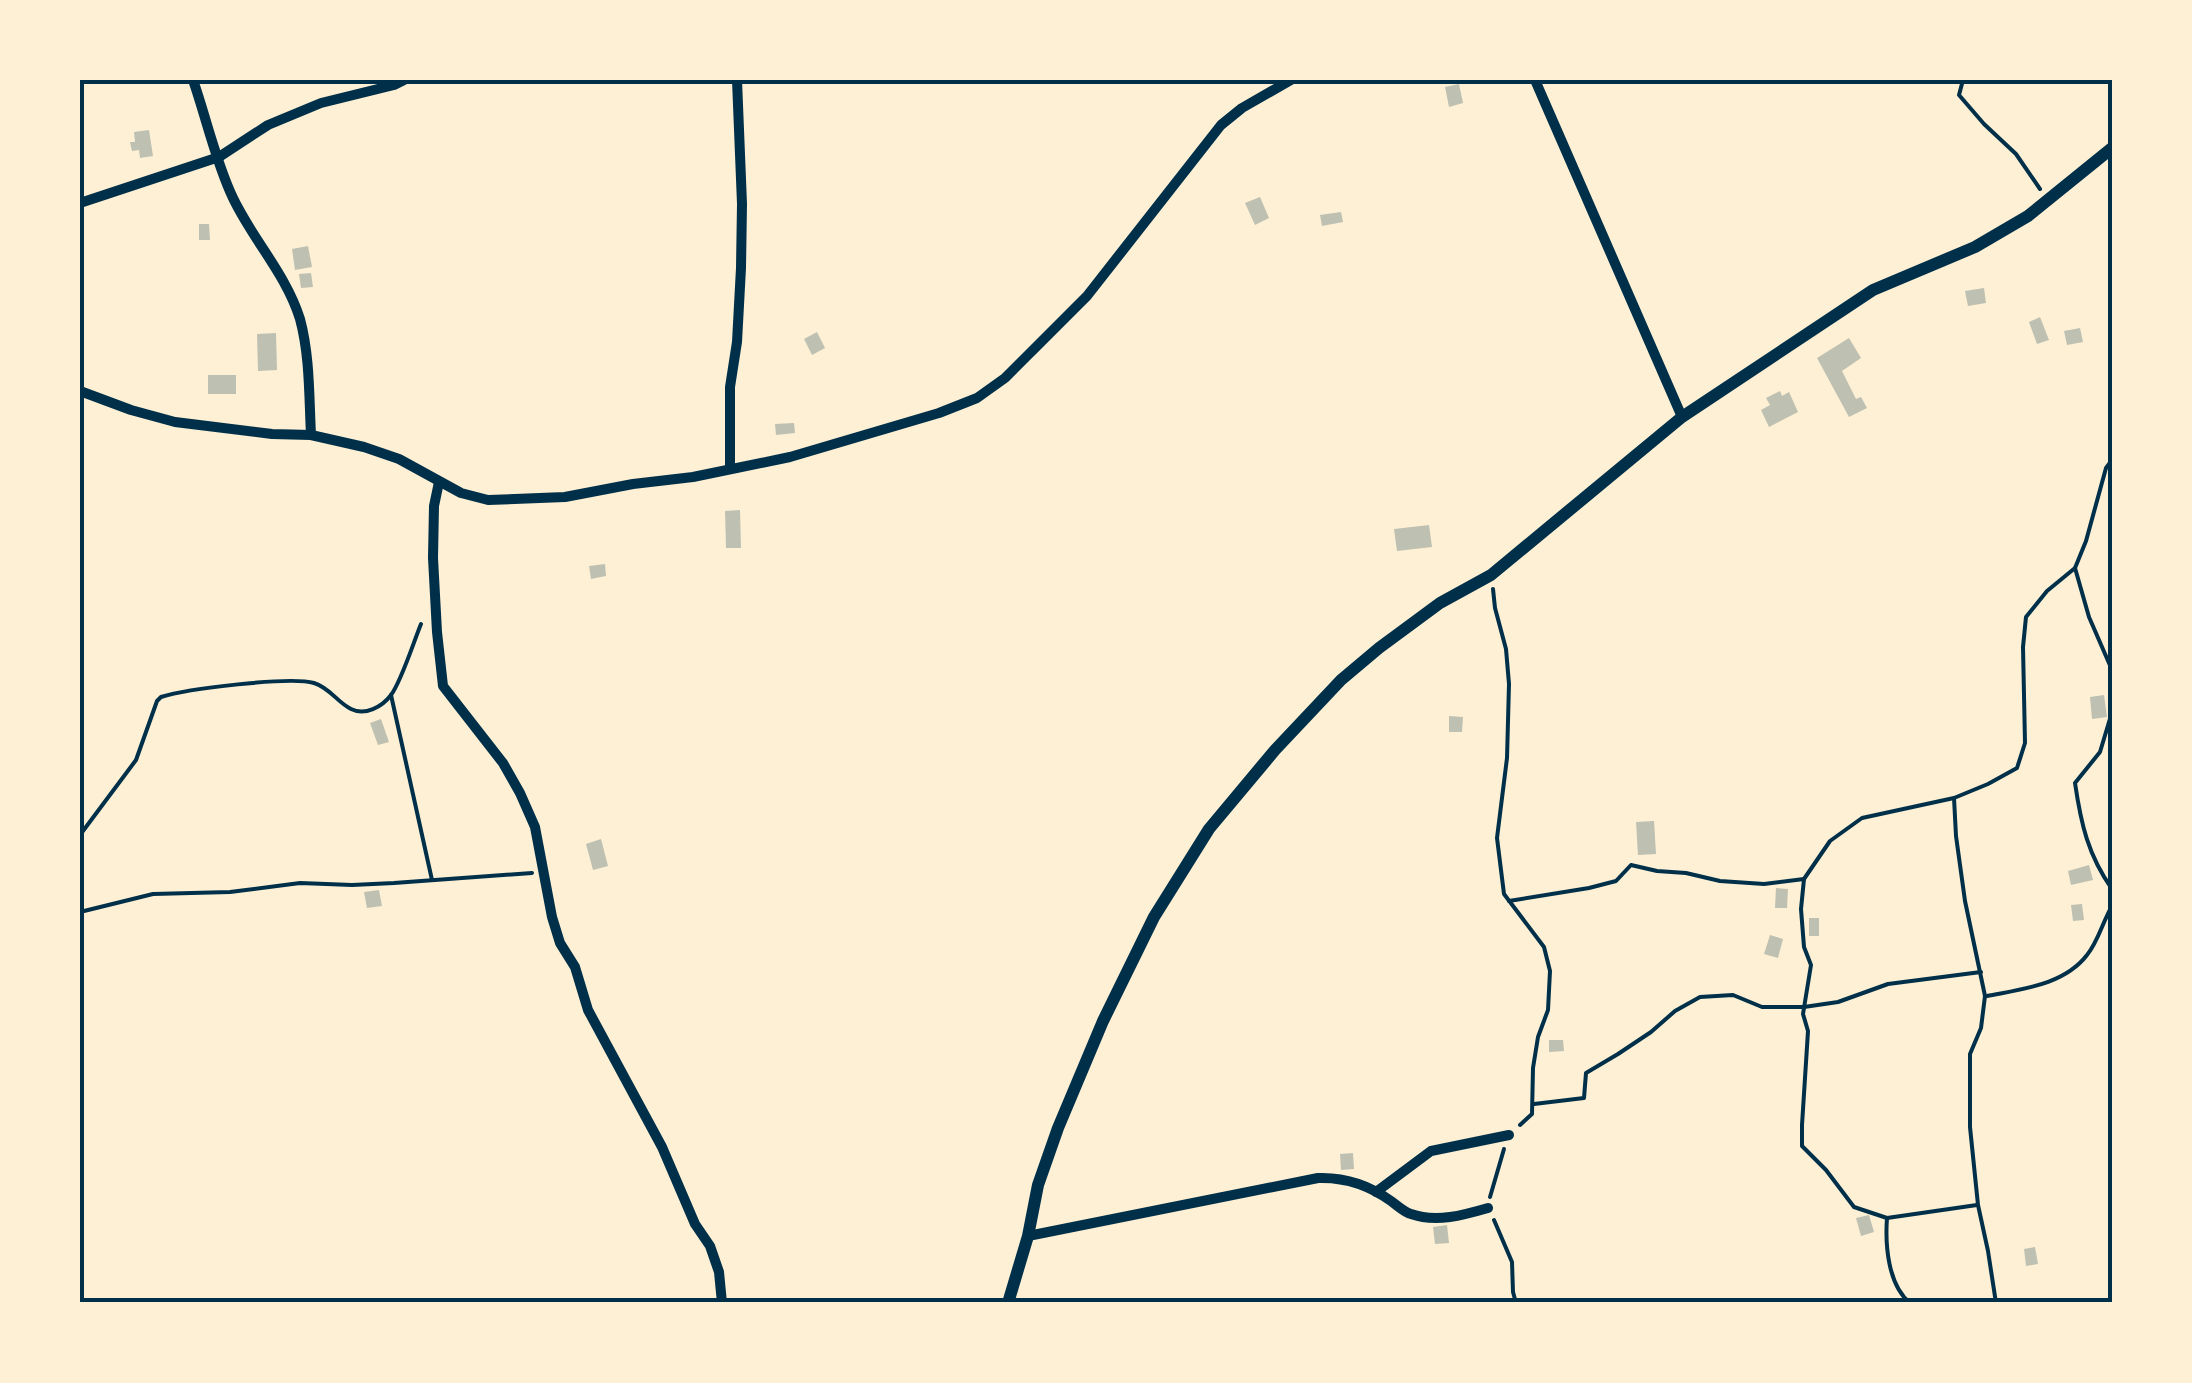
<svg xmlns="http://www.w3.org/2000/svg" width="2192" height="1383" font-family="'Fira Sans',sans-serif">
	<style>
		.building { fill: #bec0b2 }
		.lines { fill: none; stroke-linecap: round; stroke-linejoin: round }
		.path { stroke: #003049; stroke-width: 4 }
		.minor { stroke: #003049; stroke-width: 10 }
		.tertiary { stroke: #003049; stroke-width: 12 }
		.neatline { fill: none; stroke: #003049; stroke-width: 4 }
	</style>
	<rect width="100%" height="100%" fill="#fdf0d5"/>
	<g class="building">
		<polygon points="1459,84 1463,103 1449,107 1445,87"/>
		<polygon points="149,130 153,156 140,158 139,150 132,151 130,142 135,142 134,132"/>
		<polygon points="1260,197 1269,218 1255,225 1245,203"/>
		<polygon points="1341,212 1343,222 1322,226 1320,215"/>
		<polygon points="199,224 209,224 210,240 199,240"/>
		<polygon points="308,246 312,267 295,270 292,249"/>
		<polygon points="311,273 313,287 301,288 299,274"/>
		<polygon points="1984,288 1986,303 1968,306 1965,291"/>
		<polygon points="2040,317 2049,340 2037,344 2029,322"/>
		<polygon points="2080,328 2083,342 2067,345 2064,331"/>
		<polygon points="817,332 825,348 812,355 804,339"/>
		<polygon points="276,333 277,370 258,371 257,334"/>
		<polygon points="1849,338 1861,358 1842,371 1856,399 1861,397 1867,408 1849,417 1817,358"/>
		<rect x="208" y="375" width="28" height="19"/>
		<polygon points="1780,391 1782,396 1789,392 1798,412 1769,427 1761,410 1770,405 1766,398"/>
		<polygon points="794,423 795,433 776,435 775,424"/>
		<polygon points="740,510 741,548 726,548 725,511"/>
		<polygon points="1429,525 1432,547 1397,551 1394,529"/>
		<polygon points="605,564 606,576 591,579 589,566"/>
		<polygon points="2104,695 2107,717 2092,719 2090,697"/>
		<polygon points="1449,716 1463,717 1462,732 1449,732"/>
		<polygon points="381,719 389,742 378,745 370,723"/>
		<polygon points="1654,821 1656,854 1638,855 1636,822"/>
		<polygon points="601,839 608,866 593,870 586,844"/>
		<polygon points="2089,865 2093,880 2071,885 2068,871"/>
		<polygon points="1776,888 1788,889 1787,908 1775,908"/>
		<polygon points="379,890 382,906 367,908 364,892"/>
		<polygon points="2082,904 2084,920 2073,921 2071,905"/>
		<rect x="1809" y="918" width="10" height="18"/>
		<polygon points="1770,935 1783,939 1778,958 1764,954"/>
		<polygon points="1549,1040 1563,1040 1564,1051 1549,1052"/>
		<polygon points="1353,1153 1354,1169 1341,1170 1340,1154"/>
		<polygon points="1869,1215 1874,1232 1861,1236 1856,1218"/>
		<polygon points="1447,1225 1449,1243 1435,1244 1433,1227"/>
		<polygon points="2035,1247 2038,1264 2026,1266 2024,1249"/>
	</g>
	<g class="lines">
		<g class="path">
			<polyline points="1963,80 1959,95 1984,124 2016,154 2040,189"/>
			<polyline points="2075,568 2089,617 2112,670"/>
			<polyline points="1493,589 1495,608 1506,649 1509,684 1507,758 1497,838 1504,894 1544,947 1550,971 1548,1010 1538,1037 1533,1068 1532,1114 1520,1125"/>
			<polyline points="391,695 432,880"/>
			<path d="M 2112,712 L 2100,752 L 2075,783 C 2081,824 2088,855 2112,889"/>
			<polyline points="1954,798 1862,818 1830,841 1804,879 1801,909 1804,947 1811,965 1803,1014 1808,1031 1802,1125 1802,1146 1826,1170 1854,1207 1887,1218 1977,1205"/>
			<path d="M 80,835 L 136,760 L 157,701 L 161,697 C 186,689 290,676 314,683 C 330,688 337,702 351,709 C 365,716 382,707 391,695 C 401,682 414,641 421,624"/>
			<polyline points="1509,901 1589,888 1616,881 1631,865 1657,871 1686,873 1720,881 1764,884 1804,879"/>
			<polyline points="80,912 153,894 230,892 300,883 352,885 394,883 532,873"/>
			<path d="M 1987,996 C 2022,989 2064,985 2087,955 C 2098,942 2103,921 2112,906"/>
			<polyline points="1534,1104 1584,1098 1586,1073 1618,1054 1651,1032 1675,1011 1700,997 1733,995 1762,1007 1804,1007 1838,1002 1888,984 1981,972"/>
			<polyline points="1490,1197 1504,1149"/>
			<path d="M 1887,1218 C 1885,1245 1888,1285 1910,1303"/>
			<polyline points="1494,1220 1512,1262 1513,1292 1516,1303"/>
			<polyline points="1996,1303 1988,1251 1978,1205 1970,1127 1970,1054 1981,1028 1985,996 1965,901 1956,836 1954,798 1988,784 2017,768 2025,743 2023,647 2026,617 2047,591 2075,568 2086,541 2106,468 2112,460"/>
		</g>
		<g class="minor">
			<path d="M 193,80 C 206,117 216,163 233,198 C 253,240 286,274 300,319 C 310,356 309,397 311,435"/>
			<polyline points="1535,80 1682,417"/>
			<polyline points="80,203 219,157 268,125 321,103 394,85 404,80"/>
			<polyline points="80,391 131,410 175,422 272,434 311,435 364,447 399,459 461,493 488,500 565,497 633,484 693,477 790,457 939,413 977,398 1005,378 1087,296 1221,125 1242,108 1291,80"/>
			<polyline points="730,469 730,387 737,342 741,268 742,204 737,80"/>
			<polyline points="439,482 434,506 433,558 437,632 443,686 503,763 520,793 535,827 552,917 560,943 575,967 588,1010 662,1147 695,1224 710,1246 719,1272 722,1303"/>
			<polyline points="1376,1192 1431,1151 1509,1135"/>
			<path d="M 1028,1236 L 1318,1178 C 1346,1177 1369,1185 1391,1201 C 1398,1206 1404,1212 1411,1214 C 1436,1223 1464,1215 1488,1208"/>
		</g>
		<polyline class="tertiary" points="1008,1303 1028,1236 1038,1185 1058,1128 1103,1021 1154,917 1209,829 1275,750 1341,680 1379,648 1440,603 1491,575 1682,417 1873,290 1975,247 2028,216 2112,148"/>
	</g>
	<rect width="2192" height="1383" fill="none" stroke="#fdf0d5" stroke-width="165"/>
	<rect x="82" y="82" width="2028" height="1218" class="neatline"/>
</svg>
